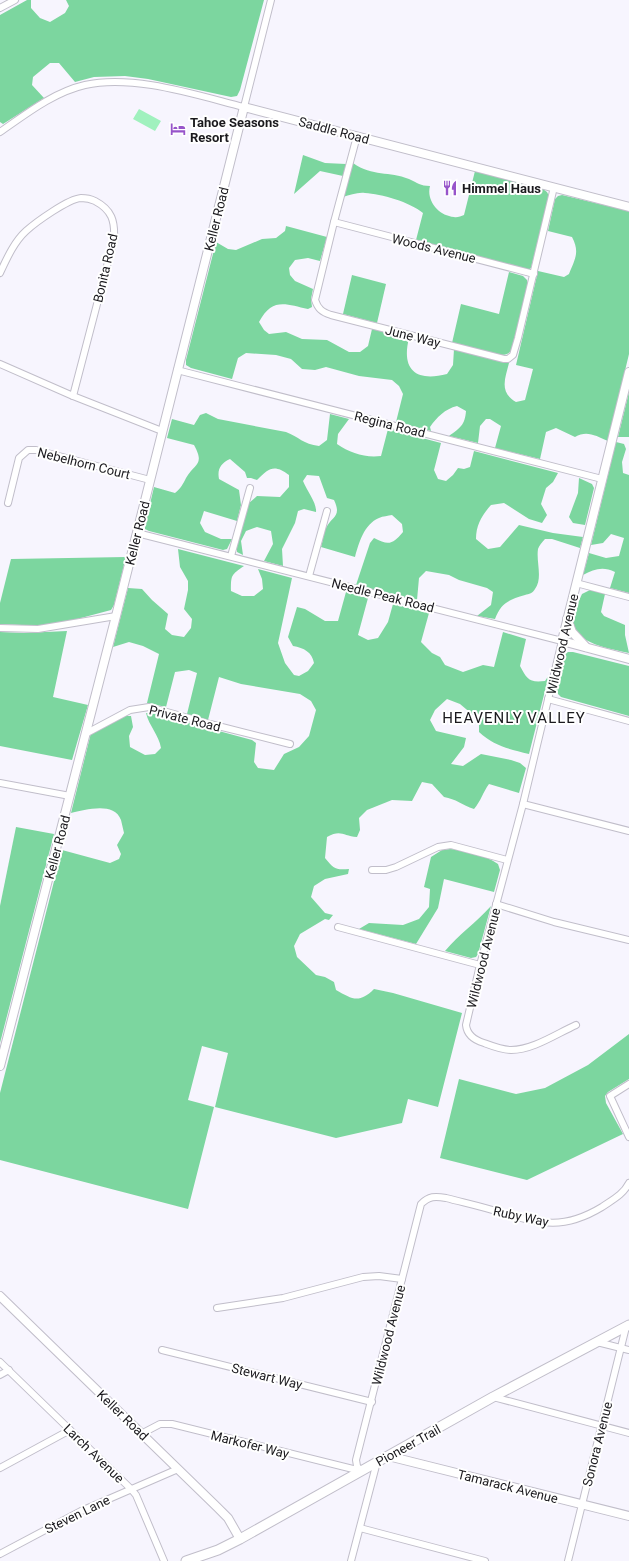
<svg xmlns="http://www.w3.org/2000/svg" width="629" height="1561" font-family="Roboto,sans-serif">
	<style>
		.green { fill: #a0f1be }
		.forest { fill: #7cd69f }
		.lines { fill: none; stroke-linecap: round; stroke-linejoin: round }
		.minor-casing { stroke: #c1beca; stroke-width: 8 }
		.tertiary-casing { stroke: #c1beca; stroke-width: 10 }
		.secondary-casing { stroke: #c1beca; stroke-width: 11 }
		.minor { stroke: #fff; stroke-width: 6 }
		.tertiary { stroke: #fff; stroke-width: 8 }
		.secondary { stroke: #fff; stroke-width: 9 }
		.labels { text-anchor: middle; stroke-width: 4; stroke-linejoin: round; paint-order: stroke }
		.poi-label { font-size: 13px; font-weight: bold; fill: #1a191d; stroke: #fff; text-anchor: start }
		.street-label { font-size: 13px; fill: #1a191d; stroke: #fff }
		.quarter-label { font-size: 15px; letter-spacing: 1px; fill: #1a191d; stroke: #fff }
	</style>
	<rect width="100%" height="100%" fill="#f7f5fe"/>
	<polygon class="green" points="139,109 161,121 155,131 133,119"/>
	<g class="forest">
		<polygon points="27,0 31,0 31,8 40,18 50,22 65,13 69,6 66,0 264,0 240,90 237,96 231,97 148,79 125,76 94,77 75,82 59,63 50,63 33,77 32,85 44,98 3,124 0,122 0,15"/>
		<polygon points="303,155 325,163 346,164 343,176 320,171 294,194"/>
		<path d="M 353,163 C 373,177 389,171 409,179 C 418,183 420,186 430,186 C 426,201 439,216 454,217 C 457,218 461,216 464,215 L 475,171 L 543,189 L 547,192 L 549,196 L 531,268 L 528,270 L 416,240 L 423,213 C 410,202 381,194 365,193 C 358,192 350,195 343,197 Z"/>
		<path d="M 562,195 L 629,211 L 629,354 L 608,441 C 596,436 587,430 575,437 L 556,428 L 546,432 L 540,459 L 495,448 L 501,426 L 490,419 L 486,419 L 480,426 L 478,443 L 449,436 C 460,428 465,425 466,411 L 457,406 C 445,409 437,417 430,427 L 431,431 L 396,422 L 403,394 L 399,386 L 392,380 L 359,376 L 326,367 L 315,370 L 302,369 L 291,359 L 276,355 L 246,353 L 238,358 L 232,379 L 191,368 L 186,365 L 186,360 L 216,242 L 228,249 L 236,250 L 262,239 L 276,238 L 285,231 L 286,226 L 327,237 L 320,261 L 308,258 L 295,260 L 289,268 L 290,275 L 295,281 L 313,289 L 311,299 L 312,307 L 308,309 C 286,304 272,297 259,322 L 264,330 L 269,334 L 286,332 L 302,339 L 327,340 L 349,352 L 360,352 L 368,346 L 372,329 L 409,338 C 401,370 416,382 447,374 L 453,365 L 454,349 L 509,363 C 505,379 499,392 516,402 L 525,400 L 533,369 L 516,365 L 538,271 L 564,277 L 569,274 C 575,259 580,252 572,237 L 548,231 L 555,199 L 558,196 Z"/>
		<path d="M 509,272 L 523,276 L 527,280 L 528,285 L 513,347 C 510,353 508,355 501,355 L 452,343 L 461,304 L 499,314 Z"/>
		<polygon points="352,275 386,284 377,323 343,314"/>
		<polygon points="629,392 629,437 618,437"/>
		<path d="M 206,413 L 218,419 L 286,432 C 299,437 303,444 319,446 L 327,440 L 330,414 L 349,419 L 338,434 L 337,444 C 350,453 365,458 381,456 L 388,429 L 441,443 L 434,470 L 438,479 L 446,481 L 453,475 L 458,468 L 464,469 L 470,467 L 474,451 L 558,473 L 553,482 L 546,488 L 541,504 L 547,515 L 542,523 L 529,519 L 504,503 L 491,505 C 482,515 476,525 476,539 L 488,549 L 500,547 L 519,525 L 553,533 L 583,537 L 580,548 L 552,539 L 545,539 C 542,542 539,546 538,549 C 536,562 543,578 535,589 C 533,593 529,594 525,595 C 508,600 501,603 495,619 L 477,616 L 491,605 L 493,592 L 487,588 L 459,580 L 449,575 L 426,571 L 419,578 L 417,600 L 356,585 L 370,543 L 374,538 C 389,546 393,544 403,532 L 402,524 L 392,515 C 388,516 383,516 379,518 C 364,524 359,543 355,557 L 321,547 C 323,541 323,534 326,528 C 332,516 342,517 334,500 L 327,498 L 319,476 L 307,475 L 303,481 C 307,491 317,503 316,512 L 304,509 L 298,511 L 295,523 L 282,549 L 283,566 L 264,561 L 273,544 L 271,531 L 257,527 L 246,531 L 241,541 L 243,555 L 237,552 L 237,547 L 249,503 L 257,496 L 280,497 L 289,487 L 289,475 C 274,464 269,468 257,480 L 251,478 L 247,478 L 245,472 L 230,459 C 221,463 217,469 219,479 L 239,490 L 241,505 L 237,521 L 204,511 L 200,523 L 205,532 L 221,539 L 232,539 L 227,549 L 223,550 L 149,531 L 145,529 L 145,525 L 154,487 L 175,493 C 181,488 183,484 186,478 C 195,463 205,465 194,445 L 167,438 L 172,419 L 194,425 L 200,415 Z"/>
		<path d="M 616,442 L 624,444 L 626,449 L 622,462 L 623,473 L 629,475 L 629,593 L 610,588 L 615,572 C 603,566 594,569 583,575 L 589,553 L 606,558 L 619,556 L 624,538 L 611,534 L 603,543 L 591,545 Z"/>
		<polygon points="579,478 592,484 594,488 585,525 573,523 569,517 578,493"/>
		<path d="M 178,549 L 244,566 C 231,575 231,575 231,591 L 242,596 L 254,596 L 263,589 L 262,579 L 258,569 L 292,578 L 278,643 L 285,663 L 294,675 L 299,676 L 308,671 L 314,663 C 312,652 304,648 293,646 L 288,637 L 297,607 L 305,609 L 325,621 L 338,621 L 346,592 L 368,598 L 358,635 L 368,640 L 378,638 L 388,622 L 393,604 L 429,613 L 421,642 L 432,653 L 440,657 L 445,665 L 463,672 L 483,665 L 494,667 L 503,632 L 526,639 L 520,666 C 527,679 529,683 545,681 L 549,675 L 529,754 C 509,749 494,746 479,732 L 479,720 L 460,704 L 447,699 L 435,710 L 430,720 L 436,731 L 466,738 L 464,747 L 451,764 L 463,766 L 481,754 L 511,760 L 520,763 L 526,768 L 519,793 L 489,784 C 483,792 481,801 474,809 C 462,805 456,799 444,797 L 432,784 L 422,782 L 412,801 L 392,800 L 367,810 L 359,818 L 360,830 L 357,837 C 343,836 341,829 327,837 L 325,858 C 334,869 335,870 349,869 L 348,874 L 325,879 L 314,886 L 311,897 L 325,913 L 333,915 L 329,920 L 325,919 L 300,934 L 294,946 L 297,957 L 316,975 L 325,977 L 334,982 L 336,990 C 352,999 359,1004 374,989 L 393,993 L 462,1013 L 438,1107 L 408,1099 L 402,1123 L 336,1138 L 215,1107 L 228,1053 L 202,1046 L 188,1100 L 214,1107 L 188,1209 L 0,1160 L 0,1093 L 62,850 L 110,863 L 119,859 L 121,854 L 117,845 L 124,833 C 123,829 122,824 121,820 C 114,801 85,810 71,813 L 91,733 L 124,716 L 131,716 L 133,727 L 129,736 L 130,747 L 145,755 L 155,754 L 161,748 C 159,735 149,726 146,713 L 156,714 L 252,740 L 256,743 L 254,762 L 258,768 L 274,770 L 284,754 L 299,747 L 309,736 L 316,710 L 311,701 L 300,694 L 241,684 L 219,677 L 208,720 L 187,714 L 197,673 L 189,670 L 175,672 L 166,707 L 147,703 L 159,654 L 143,646 L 129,642 L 113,647 L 128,588 L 142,589 L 152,600 L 168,614 L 165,629 L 172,635 L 184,637 L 191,628 L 192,619 L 184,609 L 188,590 L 188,581 L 180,567 Z"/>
		<polygon points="126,557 114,605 111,610 66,622 43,626 0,624 0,603 11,559"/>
		<path d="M 590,590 L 605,594 L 601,612 L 604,616 L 625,625 L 625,635 L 629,653 C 612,649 574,644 573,621 C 573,612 579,601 582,594 Z"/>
		<polygon points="67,631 53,697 88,705 72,760 0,746 0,632 24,633"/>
		<polygon points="568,652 573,652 629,666 629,716 561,697 558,694 556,690 564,655"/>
		<polygon points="16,827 54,834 0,1043 0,906"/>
		<path d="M 450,849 C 465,850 485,855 498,864 L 500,870 L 494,892 L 444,879 L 438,908 L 416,944 L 359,929 L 369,923 L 403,925 L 419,919 L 429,907 L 430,889 L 424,887 L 431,857 L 442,850 Z"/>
		<path d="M 491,906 L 478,954 L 476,957 L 471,958 L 445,951 C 459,934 476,923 491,906 Z"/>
		<polygon points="629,1034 629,1079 608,1092 605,1096 606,1103 623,1134 527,1180 440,1158 459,1079 516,1094 545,1088 588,1065"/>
	</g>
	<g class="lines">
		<g class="minor-casing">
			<g id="minor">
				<polyline points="0,8 15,0"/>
				<path d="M 0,132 C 26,114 54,92 85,85 C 133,74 196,95 244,107 L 271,0"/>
				<path d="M 357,136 L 334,222 L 315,300 C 318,309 322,312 331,315 L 504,359 L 508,359 L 513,355 L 518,338 L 554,187"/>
				<polyline points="334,222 534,274"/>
				<path d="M 0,273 C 7,258 14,242 26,231 C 36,222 68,199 81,198 C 85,198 91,199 95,201 C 112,210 115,221 114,239 L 73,396"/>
				<polyline points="0,364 73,396 162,431"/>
				<polyline points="177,370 602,479"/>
				<polyline points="8,503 19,458 28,450 36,450 150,480"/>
				<path d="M 137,533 L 562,641 L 523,804 L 480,965 L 466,1025 C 467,1035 474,1040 484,1043 C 492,1046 502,1050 511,1050 C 533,1050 556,1034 576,1025"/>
				<polyline points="231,556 250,488"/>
				<polyline points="309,576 327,511"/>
				<polyline points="576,583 629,597"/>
				<polyline points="0,628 38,629 116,616"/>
				<polyline points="548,699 629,721"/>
				<polyline points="85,734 130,710 149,707 210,724 290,744"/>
				<polyline points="0,783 70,796"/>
				<polyline points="523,804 629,831"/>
				<polyline points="372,870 386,870 396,867 438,847 451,845 507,860"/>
				<polyline points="496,904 554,922 629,940"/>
				<polyline points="338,927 480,965"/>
				<polyline points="629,1084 610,1096 629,1137"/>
				<polyline points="217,1308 283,1298 363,1277 379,1276 402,1279"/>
				<polyline points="597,1342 629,1350"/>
				<polyline points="162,1350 372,1402"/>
				<polyline points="0,1362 131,1489 136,1495 164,1561"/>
				<polyline points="0,1375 9,1370"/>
				<polyline points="493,1397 629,1433"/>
				<polyline points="141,1434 160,1424 172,1424 361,1471"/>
				<polyline points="0,1468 70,1430"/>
				<path d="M 361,1471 L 357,1466 L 356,1460 L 421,1204 C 429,1196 435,1196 446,1198 C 465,1203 484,1207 502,1213 C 542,1224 564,1230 602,1207 C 612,1200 623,1195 629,1183"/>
				<polyline points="360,1528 485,1561"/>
				<polyline points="0,1554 81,1511 178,1469"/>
				<polyline points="351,1561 377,1462"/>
				<polyline points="568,1561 626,1327"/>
			</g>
		</g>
		<g class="tertiary-casing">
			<g id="tertiary">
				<polyline points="629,372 562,641 629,659"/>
				<polyline points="567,619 572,632 586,647"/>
				<polyline points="0,1066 116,616 244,107 629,207"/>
				<polyline points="0,1296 217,1507 228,1518 240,1539"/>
				<polyline points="388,1456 629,1516"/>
			</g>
		</g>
		<g class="secondary-casing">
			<polyline id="secondary" points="186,1561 218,1550 240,1539 493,1397 629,1325"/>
		</g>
		<use href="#minor" class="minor"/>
		<use href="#tertiary" class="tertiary"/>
		<use href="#secondary" class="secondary"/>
	</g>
	<defs>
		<g id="hotel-bare" transform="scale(1.2)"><path d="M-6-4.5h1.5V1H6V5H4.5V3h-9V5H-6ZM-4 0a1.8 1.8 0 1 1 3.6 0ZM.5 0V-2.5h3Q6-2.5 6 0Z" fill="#9754ca" stroke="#fff" stroke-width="2.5" paint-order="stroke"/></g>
		<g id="restaurant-bare" transform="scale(1.2)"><path d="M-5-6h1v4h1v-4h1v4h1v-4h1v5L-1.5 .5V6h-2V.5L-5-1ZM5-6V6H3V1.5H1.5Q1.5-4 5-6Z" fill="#9754ca" stroke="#fff" stroke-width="2.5" paint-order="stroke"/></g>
	</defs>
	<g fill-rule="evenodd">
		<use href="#hotel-bare" x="178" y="129"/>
		<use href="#restaurant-bare" x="450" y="188"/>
	</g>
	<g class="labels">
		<g class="poi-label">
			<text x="190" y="127">Tahoe Seasons<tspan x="190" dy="15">Resort</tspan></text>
			<text x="462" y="193">Himmel Haus</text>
		</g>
		<g class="street-label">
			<text transform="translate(334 130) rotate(15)" y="5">Saddle Road</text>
			<text transform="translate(216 219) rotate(-76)" y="5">Keller Road</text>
			<text transform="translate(434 248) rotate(14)" y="5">Woods Avenue</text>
			<text transform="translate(105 268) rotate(-77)" y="5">Bonita Road</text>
			<text transform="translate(413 336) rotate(14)" y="5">June Way</text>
			<text transform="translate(390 424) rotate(14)" y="5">Regina Road</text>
			<text transform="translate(84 463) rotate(14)" y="5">Nebelhorn Court</text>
			<text transform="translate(137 533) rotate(-76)" y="5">Keller Road</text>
			<text transform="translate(383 595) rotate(14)" y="5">Needle Peak Road</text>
			<text transform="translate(562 644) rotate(-77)" y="5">Wildwood Avenue</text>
			<text transform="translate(185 718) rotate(14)" y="5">Private Road</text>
			<text transform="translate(57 847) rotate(-75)" y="5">Keller Road</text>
			<text transform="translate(483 958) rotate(-76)" y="5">Wildwood Avenue</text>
			<text transform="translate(521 1216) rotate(12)" y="5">Ruby Way</text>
			<text transform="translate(388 1335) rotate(-76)" y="5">Wildwood Avenue</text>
			<text transform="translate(267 1376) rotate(14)" y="5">Stewart Way</text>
			<text transform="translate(123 1415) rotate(44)" y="5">Keller Road</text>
			<text transform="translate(250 1444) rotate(14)" y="5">Markofer Way</text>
			<text transform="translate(597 1444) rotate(-76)" y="5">Sonora Avenue</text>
			<text transform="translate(408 1445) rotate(-29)" y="5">Pioneer Trail</text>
			<text transform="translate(94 1453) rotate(44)" y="5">Larch Avenue</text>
			<text transform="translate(508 1486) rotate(14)" y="5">Tamarack Avenue</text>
			<text transform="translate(77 1514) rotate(-26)" y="5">Steven Lane</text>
		</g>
		<g class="quarter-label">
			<text x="514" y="723">HEAVENLY VALLEY</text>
		</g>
	</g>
</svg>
